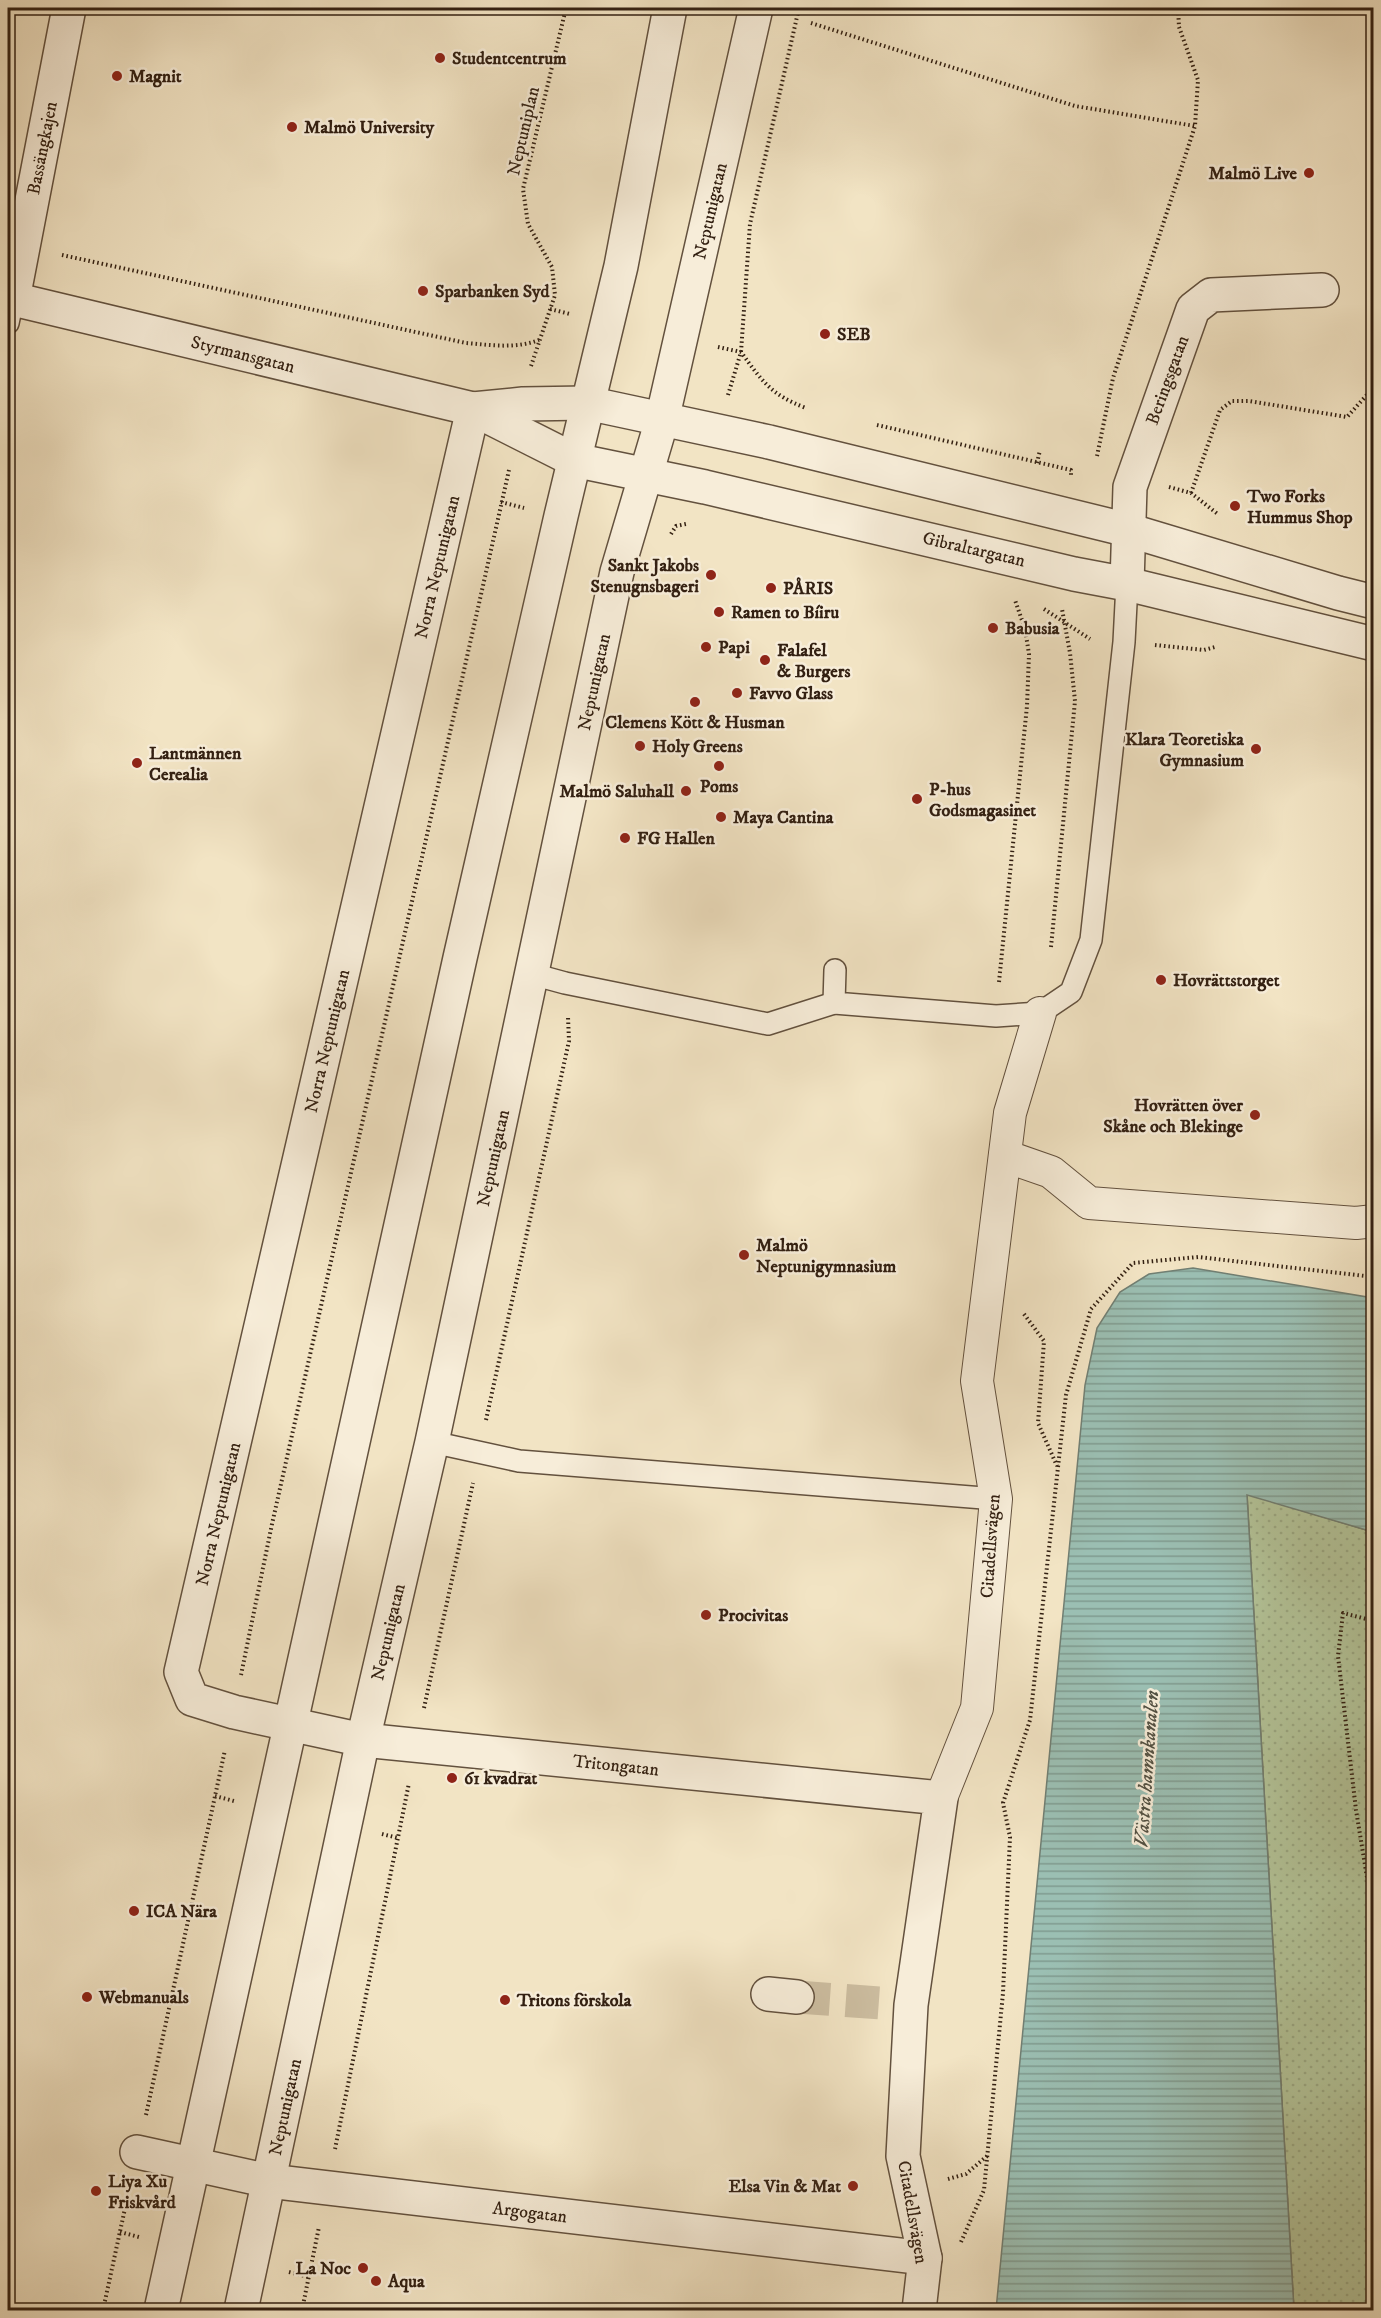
<svg xmlns="http://www.w3.org/2000/svg" width="1381" height="2318" font-family="'IM FELL DW Pica',serif">
	<style>
		.park { fill: url(#park-dots); stroke: #747256; stroke-width: 1.5 }
		.water { fill: url(#water-rules); stroke: #717f73; stroke-width: 1.5 }
		.lines { fill: none; stroke-linecap: round; stroke-linejoin: round }
		.minor-tunnel { stroke: #ccbda0; stroke-width: 33; stroke-dasharray: 33 16; stroke-linecap: butt }
		.service-casing { stroke: #63513e; stroke-width: 24 }
		.pedestrian-casing { stroke: #63513e; stroke-width: 34 }
		.minor-casing { stroke: #63513e; stroke-width: 36 }
		.tertiary-casing { stroke: #63513e; stroke-width: 36 }
		.path { stroke: #332012; stroke-width: 4; stroke-dasharray: 1.5 3; stroke-linecap: butt }
		.service { stroke: #f7edd9; stroke-width: 21 }
		.pedestrian { stroke: #f7edd9; stroke-width: 32 }
		.minor { stroke: #f7edd9; stroke-width: 33 }
		.tertiary { stroke: #f7edd9; stroke-width: 33 }
		.poi-dot { fill: #8f2418; stroke: #f7edd9; stroke-width: 2 }
		.labels { text-anchor: middle; stroke-width: 5; stroke-linejoin: round; paint-order: stroke }
		.poi-label { font-size: 18px; font-weight: bold; fill: #332012; stroke: #f7edd9; text-anchor: start }
		.street-label { font-size: 18px; fill: #332012; stroke: #f7edd9 }
		.water-label { font-size: 20px; font-style: italic; fill: #525042; stroke: #f7edd9 }
	</style>
	<defs>
		<pattern id="park-dots" width="8" height="8" patternUnits="userSpaceOnUse" patternTransform="scale(1.5)"><rect width="8" height="8" fill="#b4c59a"/><path d="M2 2h.1M6 6h.1" fill="none" stroke="#9ba984" stroke-width="1.8" stroke-linecap="round"/></pattern>
		<pattern id="water-rules" width="6" height="5" patternUnits="userSpaceOnUse" patternTransform="scale(1.5)"><rect width="6" height="5" fill="#9bbfb3"/><path d="M0 2.5h6" fill="none" stroke="#7f9b90"/></pattern>
	</defs>
	<rect width="100%" height="100%" fill="#f2e4c4"/>
	<filter id="stains"><feTurbulence type="fractalNoise" baseFrequency=".00333" numOctaves="4"/><feColorMatrix values="0 0 0 0 .2 0 0 0 0 .09 0 0 0 0 .02 0 0 0 .5 -.17"/></filter>
	<radialGradient id="worn" r=".72"><stop offset=".6" stop-color="#630" stop-opacity="0"/><stop offset="1" stop-color="#630" stop-opacity=".3"/></radialGradient>
	<polygon class="park" points="1247,1494 1373,1532 1373,2310 1294,2310"/>
	<polygon class="water" points="1193,1268 1373,1298 1373,1532 1247,1495 1294,2310 996,2310 1085,1385 1097,1328 1120,1292 1149,1274"/>
	<g class="lines">
		<polyline class="minor-tunnel" points="797,1997 895,2004"/>
		<g class="service-casing">
			<g id="service">
				<polyline points="8,297 13,299 8,323"/>
				<polyline points="835,970 834,1003 996,1016 1040,1013 1071,992 1091,940 1124,642 1127,584"/>
				<polyline points="532,974 565,983 768,1024 834,1003"/>
				<polyline points="432,1442 519,1461 996,1499"/>
			</g>
		</g>
		<g class="pedestrian-casing">
			<g id="pedestrian">
				<polyline points="1005,1156 1051,1172 1089,1203 1356,1223 1374,1221"/>
				<polyline points="941,1798 977,1708 996,1499 977,1381 1010,1113 1040,1013"/>
			</g>
		</g>
		<g class="minor-casing">
			<g id="minor">
				<polyline points="69,8 13,299 473,409 574,460"/>
				<polyline points="473,409 181,1672 192,1699 234,1712 363,1740 941,1798 911,2005 903,2156 925,2258 919,2310"/>
				<polyline points="473,409 523,404 587,403"/>
				<polyline points="1127,584 1130,487 1193,309 1211,295 1322,290"/>
				<polyline points="768,1994 797,1997"/>
				<polyline points="137,2152 269,2181 925,2258"/>
			</g>
		</g>
		<g class="tertiary-casing">
			<g id="tertiary">
				<polyline points="587,403 769,442 1128,530 1338,593 1374,602"/>
				<polyline points="574,460 705,487 1074,574 1127,584 1374,644"/>
				<polyline points="161,2310 460,958 561,516 621,266 670,8"/>
				<polyline points="241,2310 363,1740 432,1442 617,572 662,420 756,8"/>
			</g>
		</g>
		<g class="path">
			<polyline points="811,23 1075,106 1195,126"/>
			<path d="M 62,255 L 466,343 C 491,345 515,349 539,340"/>
			<polyline points="550,309 570,314"/>
			<path d="M 718,347 L 741,352 C 762,381 771,395 806,408"/>
			<polyline points="531,366 555,295 552,267 528,224 523,189 566,8"/>
			<polyline points="728,395 741,352 750,224 799,8"/>
			<polyline points="877,425 1071,470 1071,476"/>
			<polyline points="1097,456 1113,378 1195,126 1198,80 1179,27 1178,8"/>
			<polyline points="1037,463 1040,450"/>
			<polyline points="1169,487 1191,493 1219,515"/>
			<polyline points="1191,493 1220,410 1232,401 1249,401 1347,417 1374,387"/>
			<polyline points="501,502 524,508"/>
			<polyline points="671,534 676,526 686,524"/>
			<polyline points="1044,609 1090,639"/>
			<polyline points="1155,645 1204,650 1215,647"/>
			<polyline points="1051,947 1075,701 1070,653 1062,609"/>
			<polyline points="999,982 1027,706 1029,654 1025,629 1015,600"/>
			<polyline points="1024,1314 1044,1341 1038,1423 1057,1466"/>
			<polyline points="486,1420 569,1041 568,1017"/>
			<polyline points="1374,1621 1343,1613 1338,1656 1356,1810 1372,1908 1374,1909"/>
			<polyline points="241,1675 272,1524 509,470"/>
			<polyline points="424,1708 473,1483"/>
			<polyline points="215,1796 234,1801"/>
			<polyline points="382,1834 398,1838"/>
			<polyline points="146,2115 225,1750"/>
			<polyline points="335,2149 409,1783"/>
			<polyline points="948,2179 966,2174 987,2156"/>
			<polyline points="120,2232 139,2237"/>
			<polyline points="961,2242 984,2190 1003,1993 1010,1837 1003,1803 1030,1720 1066,1395 1091,1309 1133,1263 1198,1257 1374,1277"/>
			<polyline points="289,2272 309,2277"/>
			<polyline points="103,2310 129,2190"/>
			<polyline points="302,2310 319,2227"/>
		</g>
		<use href="#service" class="service"/>
		<use href="#pedestrian" class="pedestrian"/>
		<use href="#minor" class="minor"/>
		<use href="#tertiary" class="tertiary"/>
	</g>
	<g class="poi-dot">
		<circle cx="440" cy="58" r="6"/>
		<circle cx="117" cy="76" r="6"/>
		<circle cx="292" cy="127" r="6"/>
		<circle cx="1309" cy="173" r="6"/>
		<circle cx="423" cy="291" r="6"/>
		<circle cx="825" cy="334" r="6"/>
		<circle cx="1235" cy="506" r="6"/>
		<circle cx="711" cy="575" r="6"/>
		<circle cx="771" cy="588" r="6"/>
		<circle cx="719" cy="612" r="6"/>
		<circle cx="993" cy="628" r="6"/>
		<circle cx="706" cy="647" r="6"/>
		<circle cx="765" cy="660" r="6"/>
		<circle cx="737" cy="693" r="6"/>
		<circle cx="695" cy="702" r="6"/>
		<circle cx="640" cy="746" r="6"/>
		<circle cx="1256" cy="749" r="6"/>
		<circle cx="137" cy="763" r="6"/>
		<circle cx="719" cy="766" r="6"/>
		<circle cx="686" cy="791" r="6"/>
		<circle cx="917" cy="799" r="6"/>
		<circle cx="721" cy="817" r="6"/>
		<circle cx="625" cy="838" r="6"/>
		<circle cx="1161" cy="980" r="6"/>
		<circle cx="1255" cy="1115" r="6"/>
		<circle cx="744" cy="1255" r="6"/>
		<circle cx="706" cy="1615" r="6"/>
		<circle cx="452" cy="1778" r="6"/>
		<circle cx="134" cy="1911" r="6"/>
		<circle cx="87" cy="1997" r="6"/>
		<circle cx="505" cy="2000" r="6"/>
		<circle cx="853" cy="2186" r="6"/>
		<circle cx="96" cy="2191" r="6"/>
		<circle cx="363" cy="2268" r="6"/>
		<circle cx="376" cy="2281" r="6"/>
	</g>
	<g class="labels">
		<g class="poi-label">
			<text x="452" y="64">Studentcentrum</text>
			<text x="129" y="82">Magnit</text>
			<text x="304" y="133">Malmö University</text>
			<text x="1297" y="179" text-anchor="end">Malmö Live</text>
			<text x="435" y="297">Sparbanken Syd</text>
			<text x="837" y="340">SEB</text>
			<text x="1247" y="502">Two Forks<tspan x="1247" dy="21">Hummus Shop</tspan></text>
			<text x="699" y="571" text-anchor="end">Sankt Jakobs<tspan x="699" dy="21">Stenugnsbageri</tspan></text>
			<text x="783" y="594">PÅRIS</text>
			<text x="731" y="618">Ramen to Bíiru</text>
			<text x="1005" y="634">Babusia</text>
			<text x="718" y="653">Papi</text>
			<text x="777" y="656">Falafel<tspan x="777" dy="21">&amp; Burgers</tspan></text>
			<text x="749" y="699">Favvo Glass</text>
			<text x="695" y="728" text-anchor="middle">Clemens Kött &amp; Husman</text>
			<text x="1244" y="745" text-anchor="end">Klara Teoretiska<tspan x="1244" dy="21">Gymnasium</tspan></text>
			<text x="652" y="752">Holy Greens</text>
			<text x="149" y="759">Lantmännen<tspan x="149" dy="21">Cerealia</tspan></text>
			<text x="719" y="792" text-anchor="middle">Poms</text>
			<text x="929" y="795">P-hus<tspan x="929" dy="21">Godsmagasinet</tspan></text>
			<text x="674" y="797" text-anchor="end">Malmö Saluhall</text>
			<text x="733" y="823">Maya Cantina</text>
			<text x="637" y="844">FG Hallen</text>
			<text x="1173" y="986">Hovrättstorget</text>
			<text x="1243" y="1111" text-anchor="end">Hovrätten över<tspan x="1243" dy="21">Skåne och Blekinge</tspan></text>
			<text x="756" y="1251">Malmö<tspan x="756" dy="21">Neptunigymnasium</tspan></text>
			<text x="718" y="1621">Procivitas</text>
			<text x="464" y="1784">61 kvadrat</text>
			<text x="146" y="1917">ICA Nära</text>
			<text x="99" y="2003">Webmanuals</text>
			<text x="517" y="2006">Tritons förskola</text>
			<text x="108" y="2187">Liya Xu<tspan x="108" dy="21">Friskvård</tspan></text>
			<text x="841" y="2192" text-anchor="end">Elsa Vin &amp; Mat</text>
			<text x="351" y="2274" text-anchor="end">La Noc</text>
			<text x="388" y="2287">Aqua</text>
		</g>
		<g class="street-label">
			<text transform="translate(523 131) rotate(-77)" y="6">Neptuniplan</text>
			<text transform="translate(42 148) rotate(-79)" y="6">Bassängkajen</text>
			<text transform="translate(710 211) rotate(-77)" y="6">Neptunigatan</text>
			<text transform="translate(243 354) rotate(14)" y="6">Styrmansgatan</text>
			<text transform="translate(1167 380) rotate(-70)" y="6">Beringsgatan</text>
			<text transform="translate(974 549) rotate(13)" y="6">Gibraltargatan</text>
			<text transform="translate(437 567) rotate(-77)" y="6">Norra Neptunigatan</text>
			<text transform="translate(594 682) rotate(-78)" y="6">Neptunigatan</text>
			<text transform="translate(327 1041) rotate(-77)" y="6">Norra Neptunigatan</text>
			<text transform="translate(493 1158) rotate(-78)" y="6">Neptunigatan</text>
			<text transform="translate(218 1514) rotate(-77)" y="6">Norra Neptunigatan</text>
			<text transform="translate(990 1546) rotate(-86)" y="6">Citadellsvägen</text>
			<text transform="translate(388 1632) rotate(-77)" y="6">Neptunigatan</text>
			<text transform="translate(616 1765) rotate(6)" y="6">Tritongatan</text>
			<text transform="translate(285 2107) rotate(-78)" y="6">Neptunigatan</text>
			<text transform="translate(530 2212) rotate(7)" y="6">Argogatan</text>
			<text transform="translate(913 2212) rotate(80)" y="6">Citadellsvägen</text>
		</g>
		<g class="water-label">
			<text transform="translate(1146 1769) rotate(-86)" y="7">Västra hamnkanalen</text>
		</g>
	</g>
	<rect width="1381" height="2318" fill="none" stroke="#f2e4c4" stroke-width="30"/>
	<rect x="9" y="9" width="1363" height="2300" fill="none" stroke="#332012" stroke-width="3"/>
	<rect x="15" y="15" width="1351" height="2288" fill="none" stroke="#332012" stroke-width="1.5"/>
	<rect width="100%" height="100%" filter="url(#stains)"/>
	<rect width="100%" height="100%" fill="url(#worn)"/>
</svg>
